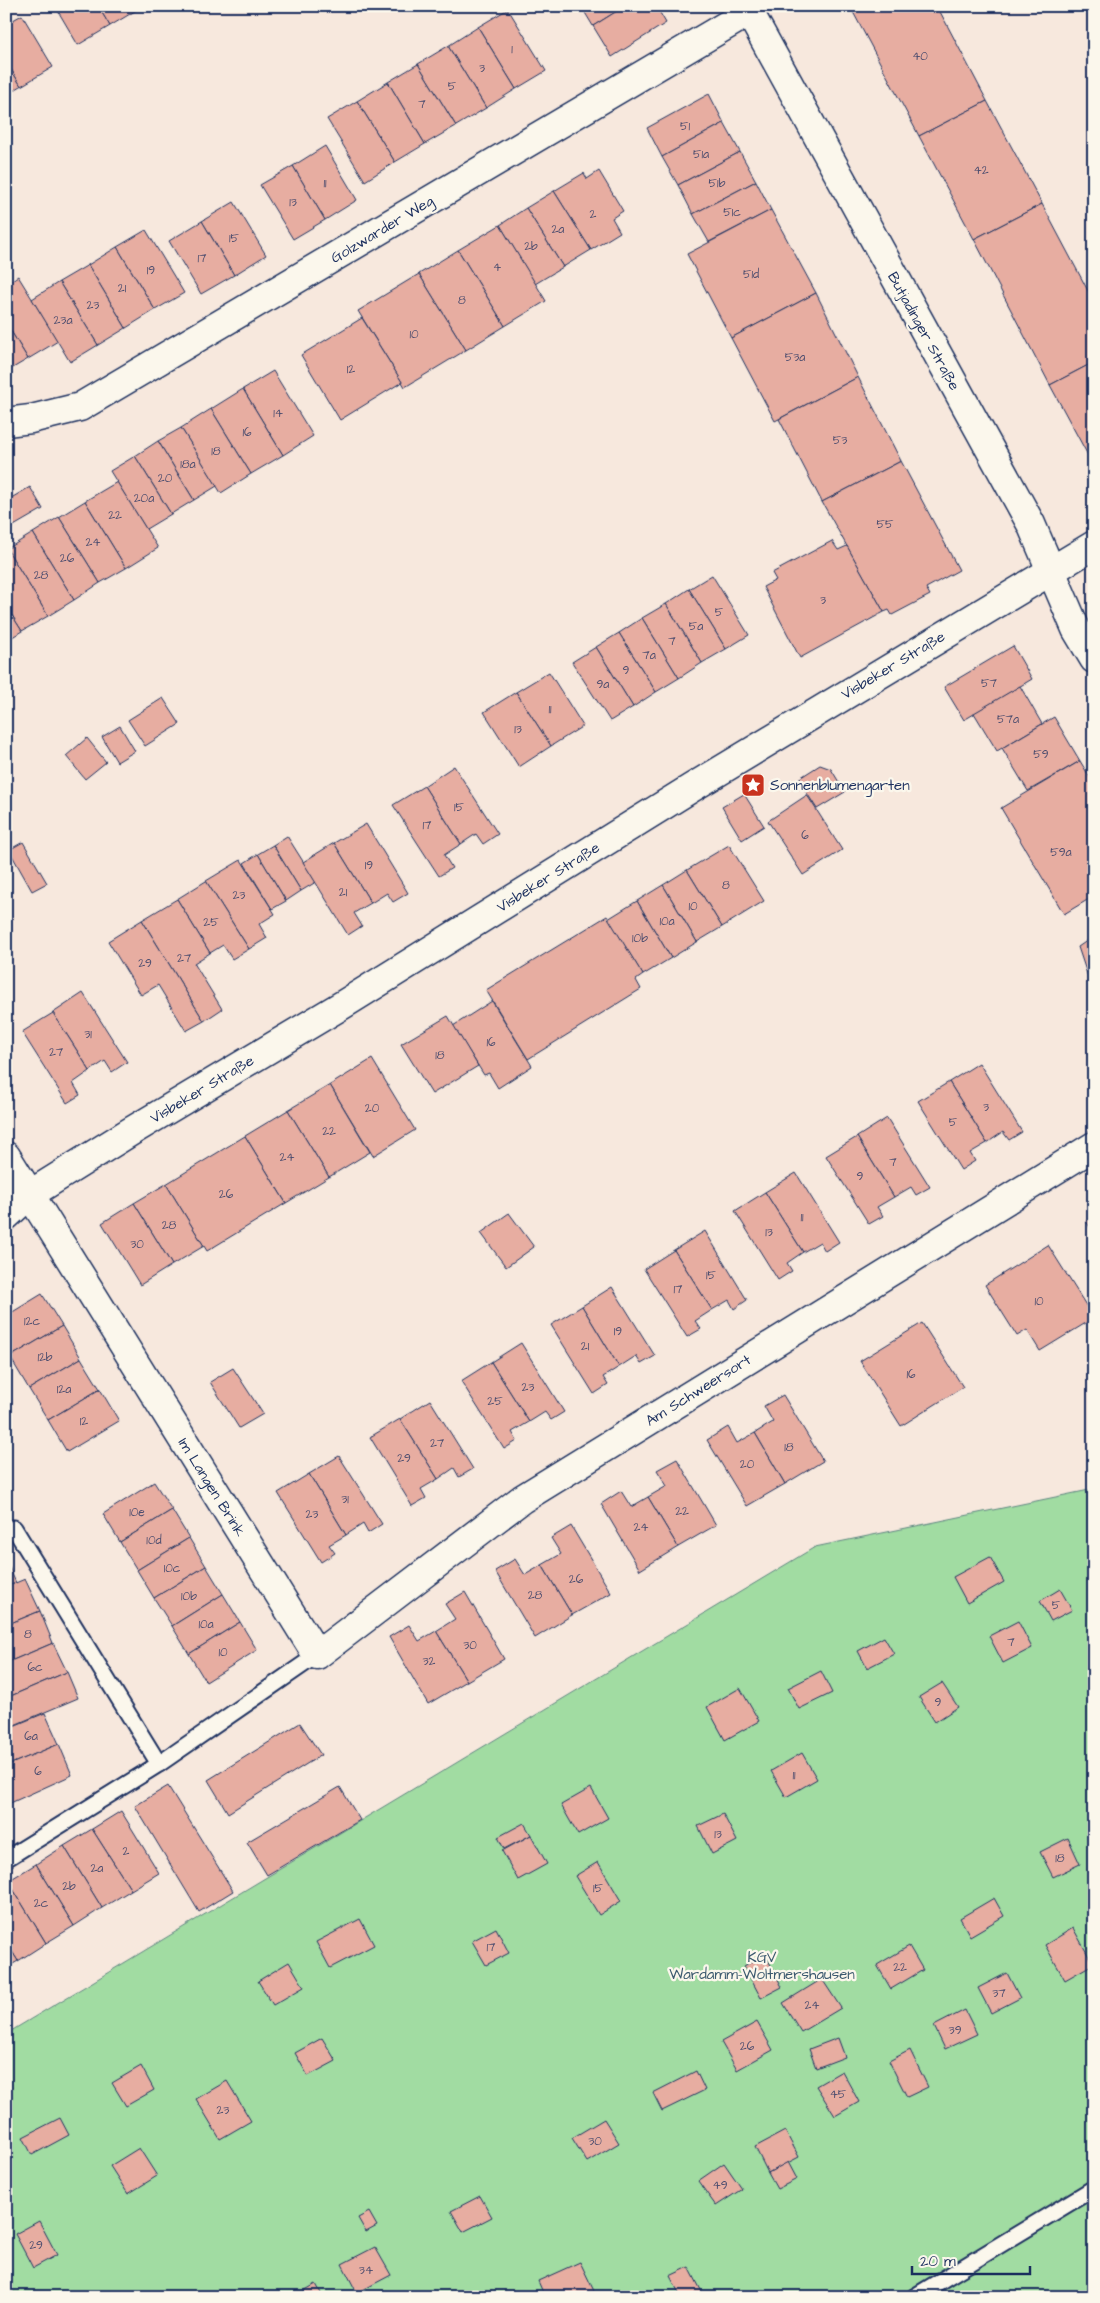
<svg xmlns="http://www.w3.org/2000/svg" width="1100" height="2303" font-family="'Architects Daughter',sans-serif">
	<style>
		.green { fill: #a1dca2; stroke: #5e8680 }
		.building { fill: #e7ada1; stroke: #1b2f5e }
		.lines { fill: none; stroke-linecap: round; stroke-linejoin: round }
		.service-casing { stroke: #1b2f5e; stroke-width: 19 }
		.minor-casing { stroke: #1b2f5e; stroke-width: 31 }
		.service { stroke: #fbf7ec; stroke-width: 15 }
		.minor { stroke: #fbf7ec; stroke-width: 28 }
		.labels { text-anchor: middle; stroke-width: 4.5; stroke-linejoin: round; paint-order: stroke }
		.number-label { font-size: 12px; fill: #4e4e6f }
		.street-label { font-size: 15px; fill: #1b2f5e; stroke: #fbf7ec }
		.poi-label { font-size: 15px; fill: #1b2f5e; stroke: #fbf7ec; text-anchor: start }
		.park-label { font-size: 15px; fill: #3c5a6f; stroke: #fbf7ec }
	</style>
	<rect width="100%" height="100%" fill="#f7e8dd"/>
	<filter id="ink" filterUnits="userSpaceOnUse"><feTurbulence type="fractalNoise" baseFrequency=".02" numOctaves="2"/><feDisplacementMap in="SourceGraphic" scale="10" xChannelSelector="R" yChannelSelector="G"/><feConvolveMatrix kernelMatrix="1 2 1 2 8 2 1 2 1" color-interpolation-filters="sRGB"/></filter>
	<g filter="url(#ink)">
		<polygon class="green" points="1094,1489 1094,2297 6,2297 6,2034 815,1547"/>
		<g class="building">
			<polygon points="55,6 98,6 110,26 78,45"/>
			<polygon points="98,6 138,6 140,8 110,26"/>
			<polygon points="581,6 625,6 593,26"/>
			<polygon points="625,6 656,6 666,23 612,57 593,26"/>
			<polygon points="863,6 937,6 987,101 919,136 853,12"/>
			<polygon points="508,9 546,71 516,89 478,27"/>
			<polygon points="22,15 53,67 21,86 6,61 6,24"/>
			<polygon points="478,27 516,89 486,108 448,46"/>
			<polygon points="448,46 486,108 456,126 418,64"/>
			<polygon points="6,61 21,86 6,95"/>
			<polygon points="418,64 456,126 425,144 388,82"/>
			<polygon points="388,82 425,144 395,162 357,101"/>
			<polygon points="709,94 724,123 662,157 647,128"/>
			<polygon points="357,101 395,162 365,181 327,119"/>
			<polygon points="987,101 1042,204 974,239 919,136"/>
			<polygon points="724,123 740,152 678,185 662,157"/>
			<polygon points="325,146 357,200 325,220 293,166"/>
			<polygon points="740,152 756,181 693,214 678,185"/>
			<polygon points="293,166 325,220 293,239 260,185"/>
			<polygon points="599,171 623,211 612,218 620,232 591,250 554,191 584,173 587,179"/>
			<polygon points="756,181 771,210 709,242 693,214"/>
			<polygon points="554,191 591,250 563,267 526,208"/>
			<polygon points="234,202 266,255 234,275 202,221"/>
			<polygon points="1042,204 1094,302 1094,362 1050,385 974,239"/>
			<polygon points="526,208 563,267 535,284 500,225"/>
			<polygon points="771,210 816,293 731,338 687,254"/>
			<polygon points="202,221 234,275 201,294 169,241"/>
			<polygon points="500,225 546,301 505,326 458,250"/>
			<polygon points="146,230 184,293 155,310 117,247"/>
			<polygon points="117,247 155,310 126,328 88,265"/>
			<polygon points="458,250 505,326 466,350 419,274"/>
			<polygon points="88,265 126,328 98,345 59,282"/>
			<polygon points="419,274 466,350 405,387 358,311"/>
			<polygon points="18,276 58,341 28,359 6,323 6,284"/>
			<polygon points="59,282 98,345 70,362 32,299"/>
			<polygon points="816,293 858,377 775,421 731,338"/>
			<polygon points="362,318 402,382 340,420 301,355"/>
			<polygon points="6,323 28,359 6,372"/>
			<polygon points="1094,362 1094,458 1090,459 1050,385"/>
			<polygon points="273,371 313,436 283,455 243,389"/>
			<polygon points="858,377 901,461 822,502 779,419"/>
			<polygon points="243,389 283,455 251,474 211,409"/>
			<polygon points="211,409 251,474 221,493 181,428"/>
			<polygon points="181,428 217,486 194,500 158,441"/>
			<polygon points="158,441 194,500 171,514 135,456"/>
			<polygon points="135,456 171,514 146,529 110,471"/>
			<polygon points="901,461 959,570 926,588 930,595 892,615 889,610 884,612 822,502"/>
			<polygon points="117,482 158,548 126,568 85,501"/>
			<polygon points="30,487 43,509 12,527 6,517 6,501"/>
			<polygon points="85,501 126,568 100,583 59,517"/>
			<polygon points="59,517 100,583 74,600 33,533"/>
			<polygon points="33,533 74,600 48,616 7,549"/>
			<polygon points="832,541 838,550 847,546 884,612 800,658 763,587 776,580 772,573"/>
			<polygon points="7,549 48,616 22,631 6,606"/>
			<polygon points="712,575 749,635 726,649 689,589"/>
			<polygon points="689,589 726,649 702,663 666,604"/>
			<polygon points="666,604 702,663 679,678 642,618"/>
			<polygon points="6,606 22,631 6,641"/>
			<polygon points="642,618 679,678 656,692 619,633"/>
			<polygon points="619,633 656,692 633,707 596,647"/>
			<polygon points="1013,646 1032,679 964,720 944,687"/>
			<polygon points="596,647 633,707 610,721 572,662"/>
			<polygon points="549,672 583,726 551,746 516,692"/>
			<polygon points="1020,686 1042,724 997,751 974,713"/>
			<polygon points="516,692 551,746 519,767 484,712"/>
			<polygon points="163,698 180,724 145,746 128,720"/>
			<polygon points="1054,717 1080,761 1028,791 1002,748"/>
			<polygon points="120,726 135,751 117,762 102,737"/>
			<polygon points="87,738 106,762 85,779 66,756"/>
			<polygon points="1080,761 1094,784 1094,896 1064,914 1001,808"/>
			<polygon points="820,765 831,769 845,792 817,809 798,779"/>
			<polygon points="454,766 498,834 483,844 476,834 461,844 424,786"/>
			<polygon points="424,786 461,844 444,855 452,868 439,876 393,805"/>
			<polygon points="744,794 764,826 742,840 722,807"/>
			<polygon points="807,795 842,850 803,875 768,821"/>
			<polygon points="366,824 408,893 393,902 387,893 371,903 334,843"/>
			<polygon points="287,836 316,882 301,891 273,845"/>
			<polygon points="23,842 47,883 32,891 9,850"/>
			<polygon points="334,843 371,903 354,913 362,926 348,935 303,862"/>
			<polygon points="273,845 301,891 286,901 258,854"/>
			<polygon points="729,845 764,901 722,927 687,870"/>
			<polygon points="258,854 286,901 272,909 244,863"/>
			<polygon points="241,860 275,914 259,924 267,938 249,949 206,881"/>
			<polygon points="687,870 722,927 697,942 663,885"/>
			<polygon points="206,881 249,949 232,959 223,945 210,953 177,899"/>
			<polygon points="663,885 697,942 671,958 637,901"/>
			<polygon points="177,899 210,953 194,963 222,1009 204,1021 142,920"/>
			<polygon points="637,901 671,958 643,975 608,919"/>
			<polygon points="607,916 643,975 636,980 641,989 528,1059 486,990"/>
			<polygon points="142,920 204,1021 186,1031 158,985 141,995 108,941"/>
			<polygon points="1094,936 1094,980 1090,983 1078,947"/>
			<polygon points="83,993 127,1062 112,1072 105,1061 90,1071 53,1013"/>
			<polygon points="492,1001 532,1066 498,1088 489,1073 484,1075 453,1026"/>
			<polygon points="53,1013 90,1071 73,1083 80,1095 67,1103 22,1032"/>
			<polygon points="448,1016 478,1066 432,1094 401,1044"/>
			<polygon points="372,1059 415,1130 373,1156 330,1085"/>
			<polygon points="979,1063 1022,1132 1009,1140 1003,1132 987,1143 949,1082"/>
			<polygon points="949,1082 987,1143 970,1153 975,1161 961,1170 918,1101"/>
			<polygon points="330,1085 370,1152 329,1177 288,1110"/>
			<polygon points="288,1110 329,1177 286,1203 245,1136"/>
			<polygon points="887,1118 930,1187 916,1195 911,1187 894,1197 857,1137"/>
			<polygon points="245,1136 286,1203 207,1251 166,1184"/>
			<polygon points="857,1137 894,1197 877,1207 883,1216 869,1224 826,1156"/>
			<polygon points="796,1173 839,1242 825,1251 820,1242 803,1252 765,1192"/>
			<polygon points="166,1184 204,1246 172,1265 134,1203"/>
			<polygon points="765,1192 803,1252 787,1263 792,1271 778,1280 735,1211"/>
			<polygon points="134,1203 172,1265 140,1285 102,1223"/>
			<polygon points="509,1213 534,1247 506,1267 481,1233"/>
			<polygon points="1094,1217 1094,1234 1086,1221"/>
			<polygon points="705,1231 747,1300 734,1309 729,1300 712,1310 674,1250"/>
			<polygon points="1048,1245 1094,1318 1040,1351 1027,1330 1017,1336 985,1285"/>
			<polygon points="674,1250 712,1310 695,1321 701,1329 687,1337 644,1269"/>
			<polygon points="612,1287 655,1356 641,1364 636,1356 619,1367 582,1306"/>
			<polygon points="42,1294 62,1326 10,1357 6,1351 6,1316"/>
			<polygon points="582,1306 619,1367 603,1377 608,1385 594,1394 551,1325"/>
			<polygon points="922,1323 963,1387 901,1426 860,1361"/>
			<polygon points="62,1326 81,1358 29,1389 10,1357"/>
			<polygon points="521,1343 564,1412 551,1420 545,1412 529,1422 491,1362"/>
			<polygon points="81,1358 100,1389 48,1420 29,1389"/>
			<polygon points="491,1362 529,1422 512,1432 517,1441 504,1449 461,1381"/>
			<polygon points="233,1368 263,1414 239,1428 210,1382"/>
			<polygon points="100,1389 119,1421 67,1452 48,1420"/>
			<polygon points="783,1395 823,1461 785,1484 755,1433 773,1422 764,1406"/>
			<polygon points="430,1400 473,1469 459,1477 454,1468 438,1479 400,1419"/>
			<polygon points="400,1419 438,1479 421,1489 426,1498 412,1506 370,1437"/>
			<polygon points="728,1427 737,1443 755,1433 785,1484 747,1506 707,1440"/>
			<polygon points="339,1456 382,1524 368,1533 363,1524 346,1535 309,1474"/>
			<polygon points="677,1459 716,1525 678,1547 648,1497 667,1486 657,1470"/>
			<polygon points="309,1474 346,1535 329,1545 335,1553 321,1562 278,1493"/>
			<polygon points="154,1482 172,1510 120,1542 103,1514"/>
			<polygon points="621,1491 631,1507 648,1497 678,1547 640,1570 601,1504"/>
			<polygon points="172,1510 189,1538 137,1570 120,1542"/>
			<polygon points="571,1526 611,1593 572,1615 542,1565 561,1554 551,1538"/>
			<polygon points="189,1538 206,1566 154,1598 137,1570"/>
			<polygon points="990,1557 1004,1582 967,1603 953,1577"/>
			<polygon points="515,1559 525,1575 542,1565 572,1615 535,1638 495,1571"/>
			<polygon points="6,1560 16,1583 6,1587"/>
			<polygon points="206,1566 223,1594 172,1626 154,1598"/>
			<polygon points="25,1579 40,1611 6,1625 6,1587"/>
			<polygon points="1060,1589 1072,1610 1051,1621 1040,1601"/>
			<polygon points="465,1592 504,1659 467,1681 436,1631 455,1619 445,1604"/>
			<polygon points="223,1594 240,1622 189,1654 172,1626"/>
			<polygon points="40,1611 53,1643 6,1663 6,1625"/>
			<polygon points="1018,1621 1032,1648 1003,1663 989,1636"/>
			<polygon points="240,1622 257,1650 206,1682 189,1654"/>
			<polygon points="409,1625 419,1641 436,1631 467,1681 428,1704 389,1637"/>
			<polygon points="884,1637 894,1654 867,1668 858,1651"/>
			<polygon points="53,1643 67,1672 6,1698 6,1663"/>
			<polygon points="821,1671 832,1693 799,1709 788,1688"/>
			<polygon points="67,1672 78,1698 12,1726 6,1712 6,1698"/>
			<polygon points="942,1683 958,1707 935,1722 919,1697"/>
			<polygon points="740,1688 759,1721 725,1740 707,1707"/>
			<polygon points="45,1713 59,1744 6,1766 6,1729"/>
			<polygon points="300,1723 321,1755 228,1813 208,1780"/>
			<polygon points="59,1744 72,1775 6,1805 6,1766"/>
			<polygon points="802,1753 817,1779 786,1797 771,1771"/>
			<polygon points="168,1786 233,1891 199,1912 135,1806"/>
			<polygon points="340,1787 360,1820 267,1875 247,1842"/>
			<polygon points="591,1788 608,1818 578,1835 561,1805"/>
			<polygon points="121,1811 159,1873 131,1890 92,1829"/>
			<polygon points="723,1814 737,1841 712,1854 698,1826"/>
			<polygon points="524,1823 531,1835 504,1849 498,1837"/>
			<polygon points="92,1829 131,1890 102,1908 64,1846"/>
			<polygon points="531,1835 547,1864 518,1880 502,1851"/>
			<polygon points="1068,1838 1080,1864 1053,1877 1040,1852"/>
			<polygon points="64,1846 102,1908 74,1926 36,1864"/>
			<polygon points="598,1862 621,1901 599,1915 575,1876"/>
			<polygon points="36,1864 74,1926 46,1943 8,1881"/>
			<polygon points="8,1881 46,1943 18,1961 6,1942"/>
			<polygon points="994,1898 1004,1916 970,1936 960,1918"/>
			<polygon points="360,1919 374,1945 330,1968 316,1942"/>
			<polygon points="496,1928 509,1953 486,1965 472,1941"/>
			<polygon points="1073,1928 1093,1964 1065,1980 1045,1945"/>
			<polygon points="6,1942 18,1961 6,1968"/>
			<polygon points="909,1946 923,1970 891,1989 877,1965"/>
			<polygon points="765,1954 782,1987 761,1998 744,1966"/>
			<polygon points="289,1962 304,1987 273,2005 258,1981"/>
			<polygon points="1007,1973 1020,1998 991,2013 978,1988"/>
			<polygon points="822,1979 841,2008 801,2032 783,2003"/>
			<polygon points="965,2010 977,2034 945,2049 934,2026"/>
			<polygon points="757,2022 773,2050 737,2070 721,2042"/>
			<polygon points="322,2038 336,2061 308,2076 295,2053"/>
			<polygon points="838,2038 845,2057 816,2068 809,2049"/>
			<polygon points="910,2050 928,2087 907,2097 889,2061"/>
			<polygon points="141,2066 154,2090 126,2106 112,2083"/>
			<polygon points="696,2071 705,2090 662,2111 653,2093"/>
			<polygon points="842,2071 859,2102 835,2116 816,2086"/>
			<polygon points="227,2081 251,2121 220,2139 196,2099"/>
			<polygon points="60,2118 69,2135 32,2155 23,2137"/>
			<polygon points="604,2119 619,2143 587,2162 572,2138"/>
			<polygon points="785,2131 799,2157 768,2173 755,2147"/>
			<polygon points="139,2148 157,2176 128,2194 110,2166"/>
			<polygon points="788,2162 797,2179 777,2189 768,2173"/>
			<polygon points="724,2163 742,2189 716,2206 698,2181"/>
			<polygon points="480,2196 492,2217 463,2232 451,2211"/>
			<polygon points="369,2212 377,2226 366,2232 358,2218"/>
			<polygon points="39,2221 57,2255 33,2268 15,2234"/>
			<polygon points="375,2247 391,2275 357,2293 342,2264"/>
			<polygon points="580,2262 594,2291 582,2297 545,2297 538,2281"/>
			<polygon points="689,2267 703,2294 699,2297 681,2297 670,2276"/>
			<polygon points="316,2284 323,2297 302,2297 300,2293"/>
		</g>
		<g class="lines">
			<g class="service-casing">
				<g id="service">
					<polyline points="14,1528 159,1764"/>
					<polyline points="6,1859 159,1764 317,1655"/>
					<polyline points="914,2297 1094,2188"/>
				</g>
			</g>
			<g class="minor-casing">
				<g id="minor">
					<polyline points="746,6 1031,524 1076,629 1094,659"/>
					<polyline points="6,422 31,419 80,407 749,12"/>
					<polyline points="6,1156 317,1655 522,1499 1094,1146"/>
					<polyline points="6,1216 29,1195 130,1132 344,1004 693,787 1094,545"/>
				</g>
			</g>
			<use href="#service" class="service"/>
			<use href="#minor" class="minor"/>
		</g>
	</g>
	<defs>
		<g id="sight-square" transform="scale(1.25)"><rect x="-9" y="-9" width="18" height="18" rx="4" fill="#c8321e" stroke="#fbf7ec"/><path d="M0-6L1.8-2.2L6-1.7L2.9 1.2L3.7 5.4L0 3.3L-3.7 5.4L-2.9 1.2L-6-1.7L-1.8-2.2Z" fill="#fff"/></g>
	</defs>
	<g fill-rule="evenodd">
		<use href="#sight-square" x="753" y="785"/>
	</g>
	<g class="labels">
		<g class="number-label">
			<text x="512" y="53">1</text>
			<text x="920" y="60">40</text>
			<text x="482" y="72">3</text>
			<text x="452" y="90">5</text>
			<text x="422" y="108">7</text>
			<text x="685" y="130">51</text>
			<text x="701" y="158">51a</text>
			<text x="981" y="174">42</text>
			<text x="325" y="187">11</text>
			<text x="717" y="187">51b</text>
			<text x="293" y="206">13</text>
			<text x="732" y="216">51c</text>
			<text x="593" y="218">2</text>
			<text x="558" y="233">2a</text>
			<text x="234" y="242">15</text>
			<text x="531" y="250">2b</text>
			<text x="202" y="262">17</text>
			<text x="497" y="271">4</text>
			<text x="151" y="274">19</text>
			<text x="751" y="278">51d</text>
			<text x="122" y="292">21</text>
			<text x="462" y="304">8</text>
			<text x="93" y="309">23</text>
			<text x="63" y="324">23a</text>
			<text x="414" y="338">10</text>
			<text x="795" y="361">53a</text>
			<text x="351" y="373">12</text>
			<text x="278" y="417">14</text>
			<text x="247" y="436">16</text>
			<text x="840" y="444">53</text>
			<text x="216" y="455">18</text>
			<text x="188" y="468">18a</text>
			<text x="165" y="482">20</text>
			<text x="144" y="502">20a</text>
			<text x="115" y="519">22</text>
			<text x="885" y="528">55</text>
			<text x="93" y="546">24</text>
			<text x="67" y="562">26</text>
			<text x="41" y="579">28</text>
			<text x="823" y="604">3</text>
			<text x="719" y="616">5</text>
			<text x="696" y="630">5a</text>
			<text x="672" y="645">7</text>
			<text x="649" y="659">7a</text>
			<text x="626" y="674">9</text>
			<text x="989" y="687">57</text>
			<text x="603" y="688">9a</text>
			<text x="550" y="713">11</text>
			<text x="1008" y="723">57a</text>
			<text x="518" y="733">13</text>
			<text x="1041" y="758">59</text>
			<text x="459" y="811">15</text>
			<text x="427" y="829">17</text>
			<text x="805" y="839">6</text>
			<text x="1061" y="856">59a</text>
			<text x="369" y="869">19</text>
			<text x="726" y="889">8</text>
			<text x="343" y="896">21</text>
			<text x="239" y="899">23</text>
			<text x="693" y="910">10</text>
			<text x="667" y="925">10a</text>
			<text x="211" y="926">25</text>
			<text x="640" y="942">10b</text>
			<text x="184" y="962">27</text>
			<text x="145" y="967">29</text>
			<text x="88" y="1038">31</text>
			<text x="491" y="1046">16</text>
			<text x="56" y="1056">27</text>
			<text x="440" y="1059">18</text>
			<text x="986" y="1111">3</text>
			<text x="372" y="1112">20</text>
			<text x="953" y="1126">5</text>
			<text x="329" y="1135">22</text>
			<text x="287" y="1161">24</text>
			<text x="893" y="1166">7</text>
			<text x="860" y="1180">9</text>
			<text x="226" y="1198">26</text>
			<text x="802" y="1221">11</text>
			<text x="169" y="1229">28</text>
			<text x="769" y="1236">13</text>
			<text x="137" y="1248">30</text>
			<text x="711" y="1279">15</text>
			<text x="678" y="1293">17</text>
			<text x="1039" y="1305">10</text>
			<text x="32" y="1325">12c</text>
			<text x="618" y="1335">19</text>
			<text x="585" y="1350">21</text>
			<text x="45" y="1361">12b</text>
			<text x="911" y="1378">16</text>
			<text x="528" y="1391">23</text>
			<text x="64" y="1393">12a</text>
			<text x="495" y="1405">25</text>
			<text x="84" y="1425">12</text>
			<text x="437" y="1447">27</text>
			<text x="789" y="1451">18</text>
			<text x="404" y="1462">29</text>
			<text x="747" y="1468">20</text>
			<text x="345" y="1503">31</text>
			<text x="682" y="1515">22</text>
			<text x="137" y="1516">10e</text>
			<text x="312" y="1518">23</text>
			<text x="641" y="1531">24</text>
			<text x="154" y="1544">10d</text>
			<text x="172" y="1572">10c</text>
			<text x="576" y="1583">26</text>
			<text x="535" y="1599">28</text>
			<text x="189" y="1600">10b</text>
			<text x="1056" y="1609">5</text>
			<text x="206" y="1628">10a</text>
			<text x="28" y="1638">8</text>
			<text x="1011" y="1646">7</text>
			<text x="470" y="1649">30</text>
			<text x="223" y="1656">10</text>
			<text x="429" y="1665">32</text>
			<text x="35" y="1671">6c</text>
			<text x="938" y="1706">9</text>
			<text x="31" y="1740">6a</text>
			<text x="38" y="1775">6</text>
			<text x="794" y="1779">11</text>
			<text x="718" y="1838">13</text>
			<text x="126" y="1855">2</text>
			<text x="1060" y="1862">18</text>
			<text x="97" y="1872">2a</text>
			<text x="69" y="1890">2b</text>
			<text x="598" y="1892">15</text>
			<text x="41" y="1907">2c</text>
			<text x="491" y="1951">17</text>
			<text x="900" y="1971">22</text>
			<text x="999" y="1997">37</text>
			<text x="812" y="2009">24</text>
			<text x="955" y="2034">39</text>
			<text x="747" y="2050">26</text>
			<text x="838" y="2098">45</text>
			<text x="223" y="2114">23</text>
			<text x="595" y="2145">30</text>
			<text x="720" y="2189">49</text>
			<text x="36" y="2249">29</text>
			<text x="366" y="2274">34</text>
		</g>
		<g class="street-label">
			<text transform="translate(382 229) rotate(-31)" y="5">Golzwarder Weg</text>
			<text transform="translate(924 331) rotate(61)" y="5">Butjadinger Straße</text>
			<text transform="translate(893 665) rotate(-31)" y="5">Visbeker Straße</text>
			<text transform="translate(548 877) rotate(-32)" y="5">Visbeker Straße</text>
			<text transform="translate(202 1089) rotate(-31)" y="5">Visbeker Straße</text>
			<text transform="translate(698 1390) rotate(-32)" y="5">Am Schweersort</text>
			<text transform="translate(212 1487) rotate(58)" y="5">Im Langen Brink</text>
		</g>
		<g class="poi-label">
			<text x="770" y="790">Sonnenblumengarten</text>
		</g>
		<g class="park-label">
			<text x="762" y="1962">KGV<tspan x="762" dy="17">Wardamm-Woltmershausen</tspan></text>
		</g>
	</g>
	<rect width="1100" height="2303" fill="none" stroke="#fbf7ec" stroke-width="25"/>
	<rect x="12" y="12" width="1075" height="2278" fill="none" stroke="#1b2f5e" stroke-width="2" filter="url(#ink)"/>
	<path d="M912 2266v8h118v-8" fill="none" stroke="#1b2f5e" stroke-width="2.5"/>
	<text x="920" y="2266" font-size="15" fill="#1b2f5e" stroke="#fbf7ec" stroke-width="4" paint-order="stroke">20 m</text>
</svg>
